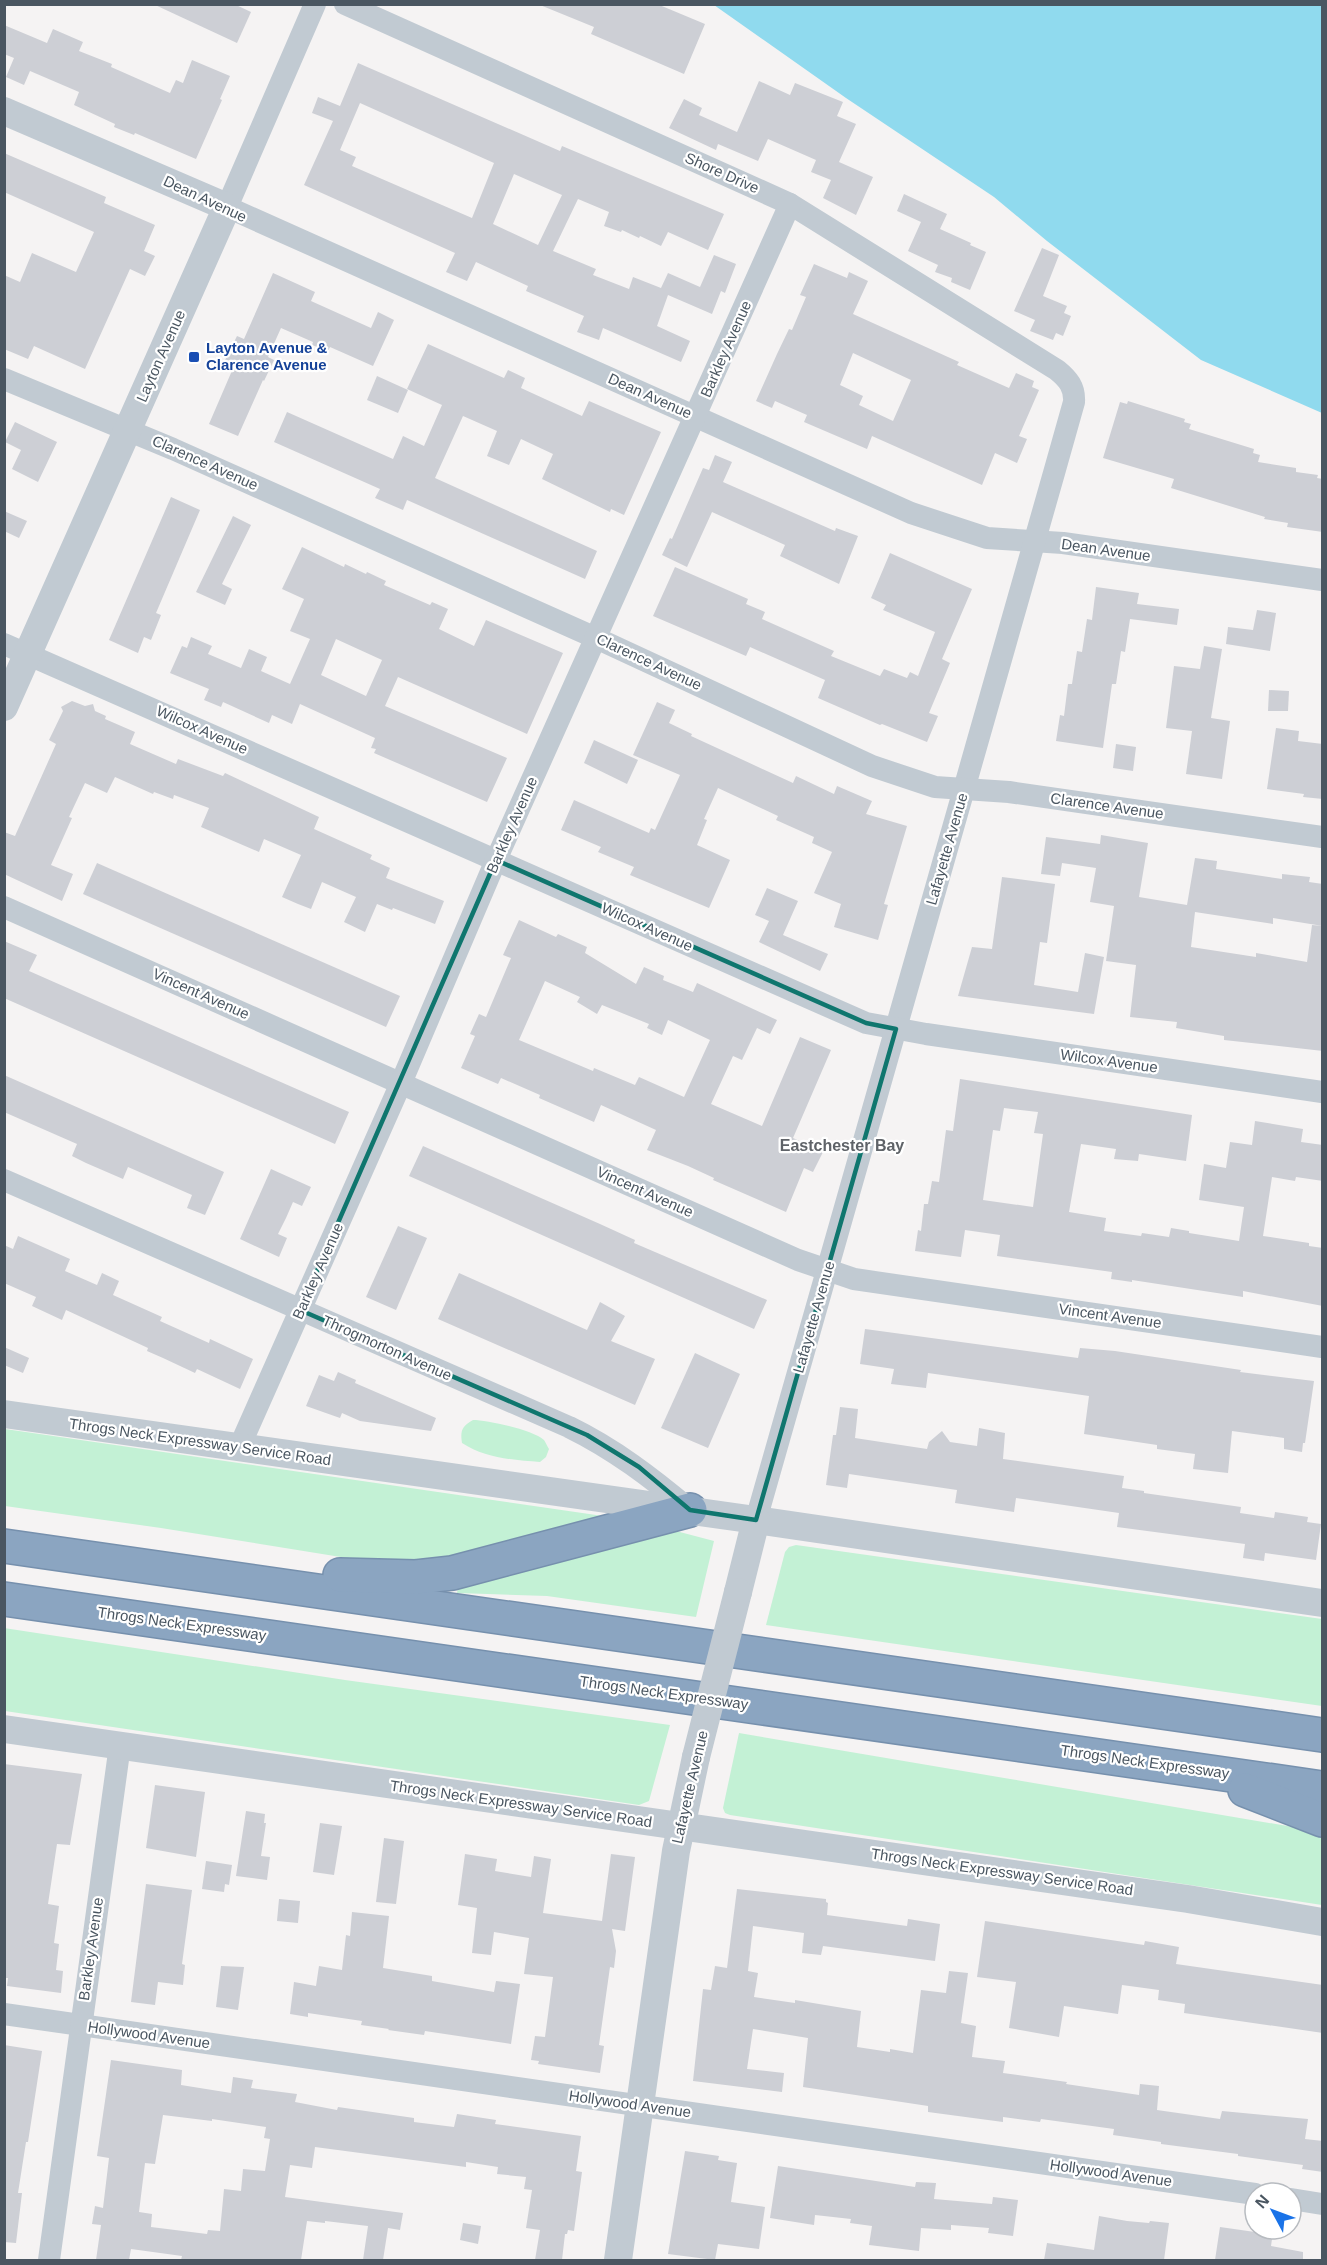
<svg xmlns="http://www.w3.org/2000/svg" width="1327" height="2265" font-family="Arial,sans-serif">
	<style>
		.green { fill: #c3f1d5 }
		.water { fill: #90daee }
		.building { fill: #cdcfd5; fill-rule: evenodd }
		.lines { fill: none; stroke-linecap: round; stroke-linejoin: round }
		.motorway-casing { stroke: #7690ad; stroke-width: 36 }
		.minor { stroke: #c1cad2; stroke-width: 22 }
		.tertiary { stroke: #c1cad2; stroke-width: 28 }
		.motorway { stroke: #8ba5c1; stroke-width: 33 }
		.tertiary-bridge { stroke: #c1cad2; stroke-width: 28 }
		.marked { fill: none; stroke: #0f766e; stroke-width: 4.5; stroke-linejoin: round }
		.transit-dot { fill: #1a4fb4; stroke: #fff; stroke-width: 2 }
		.labels { text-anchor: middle; stroke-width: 4.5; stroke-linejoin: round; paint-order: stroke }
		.street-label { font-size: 15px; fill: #4a5661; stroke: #fff }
		.transit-label { font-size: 15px; font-weight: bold; fill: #164399; stroke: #fff; text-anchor: start }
		.neighbourhood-label { font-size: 16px; font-weight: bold; fill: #5f6368; stroke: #fff }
	</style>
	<rect width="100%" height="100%" fill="#f5f3f3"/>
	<g class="green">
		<path d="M 473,1420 C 487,1420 533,1430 544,1440 C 546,1443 547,1446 549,1449 L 546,1457 L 540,1462 C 513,1460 485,1458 462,1443 C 460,1431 462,1426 473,1420 Z"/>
		<polygon points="5,1429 603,1516 415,1569 161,1528 5,1506"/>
		<polygon points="676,1531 714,1541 696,1617 547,1596 457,1593 459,1582 654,1533"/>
		<polygon points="796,1545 1322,1619 1322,1706 766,1625 785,1552 789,1547"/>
		<polygon points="4,1628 345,1680 670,1725 649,1801 639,1805 5,1711"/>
		<polygon points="739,1733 1299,1828 1322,1838 1322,1905 730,1815 725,1813 723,1808"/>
	</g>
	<polygon class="water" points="714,5 1322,5 1322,413 1201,360 1047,241 994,197 846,98"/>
	<g class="building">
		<polygon points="153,4 234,4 251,12 237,43"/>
		<polygon points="657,4 705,24 684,74 591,34 594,27 540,5"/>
		<polygon points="4,25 47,43 53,29 83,42 79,51 112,64 111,67 170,93 176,80 183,83 192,60 230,76 220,99 222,100 196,159 135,133 134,135 114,127 115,124 74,105 79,92 30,71 24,85 6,77 14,58 4,54"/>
		<path d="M 358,63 L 560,151 L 562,146 L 724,214 L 708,250 L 668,232 L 661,246 L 640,236 L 639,238 L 622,230 L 621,232 L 604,226 L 609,212 L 578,199 L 553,251 L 596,269 L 593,275 L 629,289 L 633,277 L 661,288 L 668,273 L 700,287 L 714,255 L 736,264 L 725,293 L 721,291 L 712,314 L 668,295 L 657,326 L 690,341 L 681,362 L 603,328 L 599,340 L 577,332 L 584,316 L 526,291 L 528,286 L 476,262 L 467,281 L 446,272 L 455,253 L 304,185 L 333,121 L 312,113 L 318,97 L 340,106 ZM 360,103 L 494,163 L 472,218 L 352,166 L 356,157 L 340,150 ZM 514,174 L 562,195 L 538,245 L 493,224 Z"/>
		<polygon points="759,81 790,95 795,83 843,102 837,116 856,124 839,162 873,177 856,215 823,198 831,180 811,172 816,160 768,139 758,161 718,144 716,150 669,128 684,99 702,108 699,115 737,132"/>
		<polygon points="4,153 106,197 104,203 155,225 144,251 155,256 145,276 130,269 85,369 34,346 28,359 4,349 4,275 20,282 32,253 76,272 94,232 4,192"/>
		<polygon points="904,194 947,214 940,229 971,243 970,245 986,252 970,290 951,282 952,278 935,272 938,265 908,251 921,222 897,211"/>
		<polygon points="1042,248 1059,255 1043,296 1067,306 1064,313 1071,316 1063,336 1056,333 1053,340 1030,331 1035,320 1014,311"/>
		<path d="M 814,264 L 847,278 L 849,272 L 868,281 L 853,314 L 959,362 L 957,365 L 1009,388 L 1016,373 L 1034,381 L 1032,387 L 1039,390 L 1019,436 L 1027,439 L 1017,463 L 995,453 L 982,485 L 872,436 L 867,449 L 804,422 L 807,415 L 775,401 L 772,408 L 756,401 L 777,354 L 789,329 L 792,330 L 806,297 L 800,295 ZM 853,353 L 911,380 L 893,421 L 859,405 L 863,396 L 840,385 Z"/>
		<polygon points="273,273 315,292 311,301 371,328 378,312 394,320 373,366 330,347 328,351 312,345 313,342 281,328 268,357 274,360 264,381 263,380 238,436 209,424 234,366 224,362 237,336 244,339"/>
		<polygon points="428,344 504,378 508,370 525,378 521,388 582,416 589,401 661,432 624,515 611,509 610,512 542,479 553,454 521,439 509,465 487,456 497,431 463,416 435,478 597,551 585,579 407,500 403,510 375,498 380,489 274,442 287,412 393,459 403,436 424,446 442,405 407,389"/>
		<polygon points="377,376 408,390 398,413 367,400"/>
		<polygon points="1128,401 1185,419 1184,422 1191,424 1189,429 1254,449 1253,453 1260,455 1258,462 1296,468 1296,472 1318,475 1317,478 1323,479 1323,532 1287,527 1288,523 1264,519 1265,517 1171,488 1174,479 1103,458 1120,402 1127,404"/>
		<polygon points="15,422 57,442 38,482 12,469 21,450 5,442"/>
		<polygon points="715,455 732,462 723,482 835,531 836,528 858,536 839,584 780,556 785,545 712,512 687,567 662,555 670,538 672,539 703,468 709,470"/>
		<polygon points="171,497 200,510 156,613 161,615 151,640 144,637 138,653 109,640"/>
		<polygon points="4,511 27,521 19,538 4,531"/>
		<polygon points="233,516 251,525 222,584 232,589 225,605 196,592"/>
		<path d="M 302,547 L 344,567 L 345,564 L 366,574 L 367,572 L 386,581 L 384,585 L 430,605 L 432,602 L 448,609 L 439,629 L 474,646 L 486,620 L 563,653 L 527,734 L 398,677 L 385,706 L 507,758 L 487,802 L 374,753 L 376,749 L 371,748 L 375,738 L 300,704 L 292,724 L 272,715 L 269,723 L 223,702 L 221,707 L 204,700 L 209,689 L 170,673 L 182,646 L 187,648 L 191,637 L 212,646 L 208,654 L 241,668 L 249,649 L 267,657 L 261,671 L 290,684 L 310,639 L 290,631 L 304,599 L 282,589 ZM 336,639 L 382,660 L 366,696 L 321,675 Z"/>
		<polygon points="890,553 972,589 942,659 950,663 929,713 938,716 927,742 882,724 880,725 818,698 825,680 750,647 746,656 653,616 675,567 748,599 746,604 765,612 762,619 834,651 831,656 880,676 884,669 907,678 910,672 918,676 935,632 883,610 886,605 871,598"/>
		<polygon points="1096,587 1139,593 1137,604 1179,609 1177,625 1130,619 1125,652 1121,651 1116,684 1112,684 1103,748 1056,741 1060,715 1064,716 1068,684 1072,684 1077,651 1082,652 1087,619 1092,620"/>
		<polygon points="1257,610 1276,613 1270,651 1226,644 1228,627 1253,630"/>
		<polygon points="1204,646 1222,649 1211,718 1230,721 1222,779 1186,774 1192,731 1166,728 1174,666 1200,669"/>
		<polygon points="1269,690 1289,691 1288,711 1268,711"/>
		<polygon points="72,701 85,706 93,704 95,711 106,716 105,719 135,732 130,744 176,764 178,759 223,776 225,773 319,817 314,829 372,855 370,859 390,868 386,878 444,901 435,924 393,908 392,910 377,904 365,932 344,922 356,897 322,882 311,909 298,904 282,897 301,855 264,839 259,852 201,827 209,808 174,795 173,799 154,792 153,794 115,777 107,793 85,783 69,817 72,818 51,865 73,874 62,901 4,874 4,832 15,836 56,744 49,740 63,711 61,707"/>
		<polygon points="657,702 675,710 669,723 692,734 691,736 793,783 796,776 834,794 837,786 872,801 866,814 907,826 884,904 888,905 878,940 834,927 841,904 814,893 832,852 812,843 814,837 776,820 778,816 718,788 704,819 707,820 697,845 730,860 709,908 630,875 634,867 598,852 601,847 561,830 574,800 649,833 651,828 655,830 680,775 633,755"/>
		<polygon points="1276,728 1299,731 1298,741 1323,744 1323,799 1303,797 1304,794 1267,789"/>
		<polygon points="594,740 638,760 627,784 584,763"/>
		<polygon points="1116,744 1136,747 1133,771 1113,768"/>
		<polygon points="1101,835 1148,843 1139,897 1187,905 1195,858 1217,861 1216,869 1282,879 1282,874 1310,877 1309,882 1323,884 1323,926 1273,918 1273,924 1195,912 1191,947 1256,957 1256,953 1307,962 1312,925 1323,926 1323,1051 1224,1040 1224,1036 1176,1028 1177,1022 1130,1017 1136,965 1106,961 1114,906 1090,902 1096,868 1062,863 1060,876 1041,874 1046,837 1100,844"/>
		<polygon points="97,863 400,996 386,1027 83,894"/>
		<polygon points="1002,877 1055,884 1047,943 1040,942 1034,985 1078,992 1085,953 1104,957 1094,1014 958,996 972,947 992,949"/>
		<polygon points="767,888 798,901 783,935 828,954 820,971 759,942 769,921 755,915"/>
		<path d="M 519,920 L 556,937 L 558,934 L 587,947 L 585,953 L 636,984 L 644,967 L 664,976 L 663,980 L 693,992 L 697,983 L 777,1020 L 770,1034 L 757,1028 L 742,1060 L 733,1056 L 711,1104 L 762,1126 L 800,1037 L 831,1050 L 793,1138 L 823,1152 L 813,1172 L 804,1168 L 786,1212 L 713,1180 L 714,1178 L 688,1166 L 647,1150 L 656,1130 L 601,1105 L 594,1122 L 539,1098 L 540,1095 L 501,1078 L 498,1084 L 461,1068 L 475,1036 L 470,1034 L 479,1014 L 486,1017 L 511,958 L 503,955 ZM 545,981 L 580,997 L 577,1002 L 597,1014 L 602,1005 L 649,1024 L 647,1028 L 662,1035 L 668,1020 L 710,1040 L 684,1097 L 639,1077 L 635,1085 L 594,1068 L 593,1071 L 519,1040 Z"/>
		<polygon points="4,941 37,955 29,971 349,1112 335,1144 4,998"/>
		<polygon points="4,1075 224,1172 205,1215 187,1208 192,1195 128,1167 123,1179 86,1163 72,1156 77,1144 4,1112"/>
		<path d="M 960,1079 L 1192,1115 L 1186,1161 L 1139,1154 L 1138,1161 L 1114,1159 L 1116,1149 L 1081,1144 L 1069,1212 L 1106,1218 L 1104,1231 L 1141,1236 L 1142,1233 L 1169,1237 L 1171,1228 L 1189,1231 L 1189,1233 L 1239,1241 L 1244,1207 L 1199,1200 L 1204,1164 L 1226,1168 L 1230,1142 L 1252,1145 L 1255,1121 L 1303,1129 L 1301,1142 L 1323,1145 L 1323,1181 L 1296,1177 L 1295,1181 L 1272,1177 L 1263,1236 L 1309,1243 L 1309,1246 L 1323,1248 L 1323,1306 L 1243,1291 L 1243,1297 L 1132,1280 L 1132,1282 L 1111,1279 L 1112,1272 L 997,1256 L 1000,1235 L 965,1230 L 961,1257 L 915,1251 L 918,1230 L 921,1231 L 924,1204 L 928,1204 L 932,1181 L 939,1182 L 946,1130 L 953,1131 ZM 1004,1108 L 1038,1112 L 1034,1133 L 1043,1134 L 1033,1207 L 983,1200 L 993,1130 L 1000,1131 Z"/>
		<polygon points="423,1146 600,1224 635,1240 634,1243 767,1300 754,1329 409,1176"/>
		<polygon points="271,1169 311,1187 302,1206 293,1202 286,1218 278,1234 287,1238 279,1257 240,1239"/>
		<polygon points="398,1226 427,1238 396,1310 366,1297"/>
		<polygon points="18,1236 70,1259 65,1271 97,1285 102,1273 119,1281 113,1295 162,1317 160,1321 209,1343 210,1339 253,1359 240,1389 197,1369 195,1373 163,1358 147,1351 148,1348 66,1310 62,1320 32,1306 36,1297 4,1283 4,1245 13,1249"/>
		<polygon points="459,1273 587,1330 600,1302 625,1316 611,1341 655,1359 635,1405 438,1319"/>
		<polygon points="865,1329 1078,1358 1080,1348 1115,1351 1241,1370 1240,1372 1314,1381 1305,1443 1303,1443 1302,1452 1284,1449 1284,1438 1232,1431 1228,1473 1193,1469 1195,1454 1157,1449 1157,1445 1084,1434 1089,1396 928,1373 926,1388 891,1384 894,1369 860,1364"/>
		<polygon points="4,1347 29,1358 23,1373 4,1365"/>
		<polygon points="695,1353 740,1374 708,1448 661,1428"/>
		<polygon points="338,1372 356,1380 355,1383 436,1418 431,1431 360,1421 342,1413 340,1418 306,1406 319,1375 334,1381"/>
		<polygon points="840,1407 858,1409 855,1438 927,1449 929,1442 942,1431 950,1442 977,1446 979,1428 1005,1433 1003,1459 1124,1476 1122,1488 1144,1491 1144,1493 1241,1507 1240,1513 1274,1518 1275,1512 1308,1517 1307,1522 1321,1524 1316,1560 1265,1553 1264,1561 1243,1558 1245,1544 1117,1527 1119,1513 1016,1498 1014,1512 955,1503 957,1490 849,1474 847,1488 826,1485 833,1435 836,1435"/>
		<polygon points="4,1764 82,1774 70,1845 57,1844 48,1904 59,1906 54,1943 59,1944 56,1970 63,1971 61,1993 7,1986 8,1978 4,1978"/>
		<polygon points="155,1785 205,1792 196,1857 146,1848"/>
		<polygon points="246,1811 265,1814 264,1823 266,1823 261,1856 270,1857 267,1880 236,1876"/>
		<polygon points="320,1823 342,1826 334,1875 313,1872"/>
		<polygon points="384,1838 404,1841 396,1904 376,1902"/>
		<polygon points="465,1854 497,1859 495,1871 531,1877 534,1856 551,1859 543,1913 602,1921 611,1854 635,1857 625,1931 612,1929 616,1951 614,1968 610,1967 599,2045 604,2046 600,2073 538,2064 539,2061 531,2060 535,2036 545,2037 553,1977 524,1974 529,1938 494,1932 491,1955 472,1953 477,1908 458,1905"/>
		<polygon points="206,1861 232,1865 229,1885 225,1884 224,1892 202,1889"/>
		<polygon points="146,1884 192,1890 182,1964 185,1965 183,1985 158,1982 155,2005 131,2002"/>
		<polygon points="737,1889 826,1899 826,1902 828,1903 827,1915 907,1926 908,1919 940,1924 935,1961 823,1946 821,1955 802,1953 804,1933 753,1926 748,1971 758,1973 754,1997 795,2003 795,2000 861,2011 857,2047 890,2052 890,2049 913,2053 921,1990 946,1993 949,1971 968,1973 961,2023 976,2026 972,2057 1005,2061 1003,2073 1067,2082 1066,2084 1139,2095 1140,2084 1159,2086 1157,2110 1220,2119 1222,2111 1308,2119 1305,2139 1323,2141 1323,2172 1302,2169 1303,2165 1238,2156 1238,2154 1161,2144 1161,2142 1113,2135 1114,2129 1041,2119 1040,2122 1003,2117 1003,2122 928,2112 928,2106 803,2087 808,2038 753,2029 747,2069 784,2073 782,2092 693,2081 703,1989 711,1990 715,1966 727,1968"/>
		<polygon points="279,1899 300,1901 298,1923 277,1921"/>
		<polygon points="352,1912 389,1916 383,1968 432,1976 432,1981 494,1992 496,1981 520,1984 511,2044 425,2031 424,2035 388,2030 389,2029 361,2025 362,2021 308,2013 308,2017 290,2014 294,1982 316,1986 319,1966 342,1970 346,1935 350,1936"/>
		<polygon points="985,1921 1144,1945 1145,1941 1179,1947 1176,1964 1323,1985 1323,2033 1184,2013 1185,2004 1158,2000 1159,1990 1122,1985 1118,2014 1064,2006 1059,2037 1009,2028 1016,1982 977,1977"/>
		<polygon points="221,1966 244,1967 238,2010 216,2007"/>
		<polygon points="4,2045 42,2051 28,2142 26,2142 18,2193 22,2193 16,2243 4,2242"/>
		<path d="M 111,2060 L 182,2070 L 181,2085 L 231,2093 L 233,2077 L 253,2080 L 251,2088 L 297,2094 L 295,2102 L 337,2110 L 338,2107 L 414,2118 L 414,2122 L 454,2127 L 457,2114 L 496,2120 L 495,2124 L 581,2136 L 576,2171 L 582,2172 L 574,2231 L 568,2230 L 567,2234 L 565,2234 L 562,2260 L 535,2260 L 540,2230 L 526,2228 L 532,2190 L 524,2189 L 526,2177 L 497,2174 L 498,2167 L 466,2162 L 466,2167 L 315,2147 L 312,2168 L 290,2165 L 285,2197 L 403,2213 L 400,2230 L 388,2228 L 383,2260 L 363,2260 L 368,2226 L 325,2221 L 325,2223 L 307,2221 L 301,2260 L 181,2260 L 182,2256 L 131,2249 L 129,2260 L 96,2260 L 101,2225 L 92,2224 L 95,2206 L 103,2208 L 109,2158 L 97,2156 ZM 163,2115 L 212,2121 L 212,2119 L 266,2127 L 264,2138 L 270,2139 L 265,2171 L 243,2169 L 241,2191 L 224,2189 L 220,2231 L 208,2230 L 207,2234 L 151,2227 L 152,2214 L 139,2212 L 145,2163 L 155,2164 Z"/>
		<polygon points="685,2151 719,2156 718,2160 737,2163 731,2202 765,2207 759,2249 718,2244 715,2260 668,2254"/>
		<polygon points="778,2166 915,2187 916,2182 936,2183 934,2199 992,2204 993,2197 1018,2200 1013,2236 988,2233 989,2228 951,2225 951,2230 921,2228 919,2251 869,2245 872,2226 850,2223 851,2219 815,2215 814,2225 770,2218"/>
		<polygon points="1099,2216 1127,2221 1149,2223 1150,2221 1169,2223 1164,2260 1044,2260 1047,2243 1094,2250"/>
		<polygon points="463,2223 481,2226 478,2244 460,2240"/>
		<polygon points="1220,2227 1269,2234 1268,2239 1272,2239 1271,2246 1303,2252 1303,2260 1215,2260"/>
	</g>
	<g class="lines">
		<g class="motorway-casing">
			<g id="motorway">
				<polyline points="4,1546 1322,1735"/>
				<polyline points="340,1575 416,1577 452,1573 690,1510"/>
				<polyline points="4,1599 1322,1788"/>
				<polyline points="1245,1790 1322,1820"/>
			</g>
		</g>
		<g class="minor">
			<polyline points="315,4 227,207 911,513 987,538 1063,543 1322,580"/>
			<path d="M 345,4 L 790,204 L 1057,370 C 1068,379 1075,387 1074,402 L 1054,473 L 756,1520"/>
			<polyline points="4,379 173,449 596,638 872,766 935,787 1009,792 1322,837"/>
			<polyline points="4,644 866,1023 926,1034 1322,1092"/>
			<polyline points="4,907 798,1260 854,1279 1322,1347"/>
			<path d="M 4,1180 L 569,1427 C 614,1449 652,1478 690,1510"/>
			<polyline points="239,1448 401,1083 496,860 790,204"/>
			<polyline points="4,2014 1255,2194"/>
			<polyline points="1291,2199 1322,2204"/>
			<polyline points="49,2260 120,1745"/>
		</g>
		<g class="tertiary">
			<polyline points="4,111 227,207 4,707"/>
			<polyline points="4,1414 756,1520 1322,1603"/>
			<polyline points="738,1592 756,1520"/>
			<polyline points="4,1729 1188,1899 1322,1922"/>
			<polyline points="618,2260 676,1851 696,1757"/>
		</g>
		<use href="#motorway" class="motorway"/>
		<polyline class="tertiary-bridge" points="696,1757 738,1592"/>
	</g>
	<path class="marked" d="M 496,860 L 866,1023 L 896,1029 L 756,1520 L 690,1510 L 639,1467 L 587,1435 L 300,1310 Z"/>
	<rect class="transit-dot" x="188" y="351" width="12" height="12" rx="3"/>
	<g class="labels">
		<g class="street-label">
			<text transform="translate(722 173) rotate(24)" y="5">Shore Drive</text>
			<text transform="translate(205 199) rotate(25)" y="5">Dean Avenue</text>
			<text transform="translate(726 349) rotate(-66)" y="5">Barkley Avenue</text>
			<text transform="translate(161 356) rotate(-66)" y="5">Layton Avenue</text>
			<text transform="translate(650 396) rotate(24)" y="5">Dean Avenue</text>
			<text transform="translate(205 463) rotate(24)" y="5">Clarence Avenue</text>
			<text transform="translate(1106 550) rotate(8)" y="5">Dean Avenue</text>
			<text transform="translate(649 662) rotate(25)" y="5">Clarence Avenue</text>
			<text transform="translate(202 730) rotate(24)" y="5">Wilcox Avenue</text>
			<text transform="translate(1107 806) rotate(8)" y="5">Clarence Avenue</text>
			<text transform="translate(512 825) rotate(-66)" y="5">Barkley Avenue</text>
			<text transform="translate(947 849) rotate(-74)" y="5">Lafayette Avenue</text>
			<text transform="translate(647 927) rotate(24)" y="5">Wilcox Avenue</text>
			<text transform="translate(201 994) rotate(24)" y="5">Vincent Avenue</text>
			<text transform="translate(1109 1061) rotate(8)" y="5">Wilcox Avenue</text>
			<text transform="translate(645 1192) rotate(24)" y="5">Vincent Avenue</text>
			<text transform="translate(318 1271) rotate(-66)" y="5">Barkley Avenue</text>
			<text transform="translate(1110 1316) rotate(8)" y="5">Vincent Avenue</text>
			<text transform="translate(814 1317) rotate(-74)" y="5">Lafayette Avenue</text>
			<text transform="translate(387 1348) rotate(24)" y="5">Throgmorton Avenue</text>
			<text transform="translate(200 1442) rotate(8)" y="5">Throgs Neck Expressway Service Road</text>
			<text transform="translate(182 1624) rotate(8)" y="5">Throgs Neck Expressway</text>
			<text transform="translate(664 1693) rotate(8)" y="5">Throgs Neck Expressway</text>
			<text transform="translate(1145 1762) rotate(8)" y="5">Throgs Neck Expressway</text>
			<text transform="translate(690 1787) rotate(-77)" y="5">Lafayette Avenue</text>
			<text transform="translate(521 1804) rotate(8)" y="5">Throgs Neck Expressway Service Road</text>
			<text transform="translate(1002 1872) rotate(8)" y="5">Throgs Neck Expressway Service Road</text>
			<text transform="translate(91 1949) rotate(-82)" y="5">Barkley Avenue</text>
			<text transform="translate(149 2035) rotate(8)" y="5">Hollywood Avenue</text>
			<text transform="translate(630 2104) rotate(8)" y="5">Hollywood Avenue</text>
			<text transform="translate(1111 2173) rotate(8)" y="5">Hollywood Avenue</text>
		</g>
		<g class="transit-label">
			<text x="206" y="353">Layton Avenue &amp;<tspan x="206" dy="17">Clarence Avenue</tspan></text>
		</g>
		<g class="neighbourhood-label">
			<text x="842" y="1151">Eastchester Bay</text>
		</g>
	</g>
	<rect width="1327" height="2265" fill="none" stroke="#4a5661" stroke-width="12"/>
	<g transform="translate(1273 2211) rotate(311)"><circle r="28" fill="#ffffff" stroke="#b7bbc0" stroke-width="1.5"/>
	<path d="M0-4.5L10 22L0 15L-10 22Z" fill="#1a73e8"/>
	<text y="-9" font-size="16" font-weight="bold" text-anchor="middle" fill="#4a5661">N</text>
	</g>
</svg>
